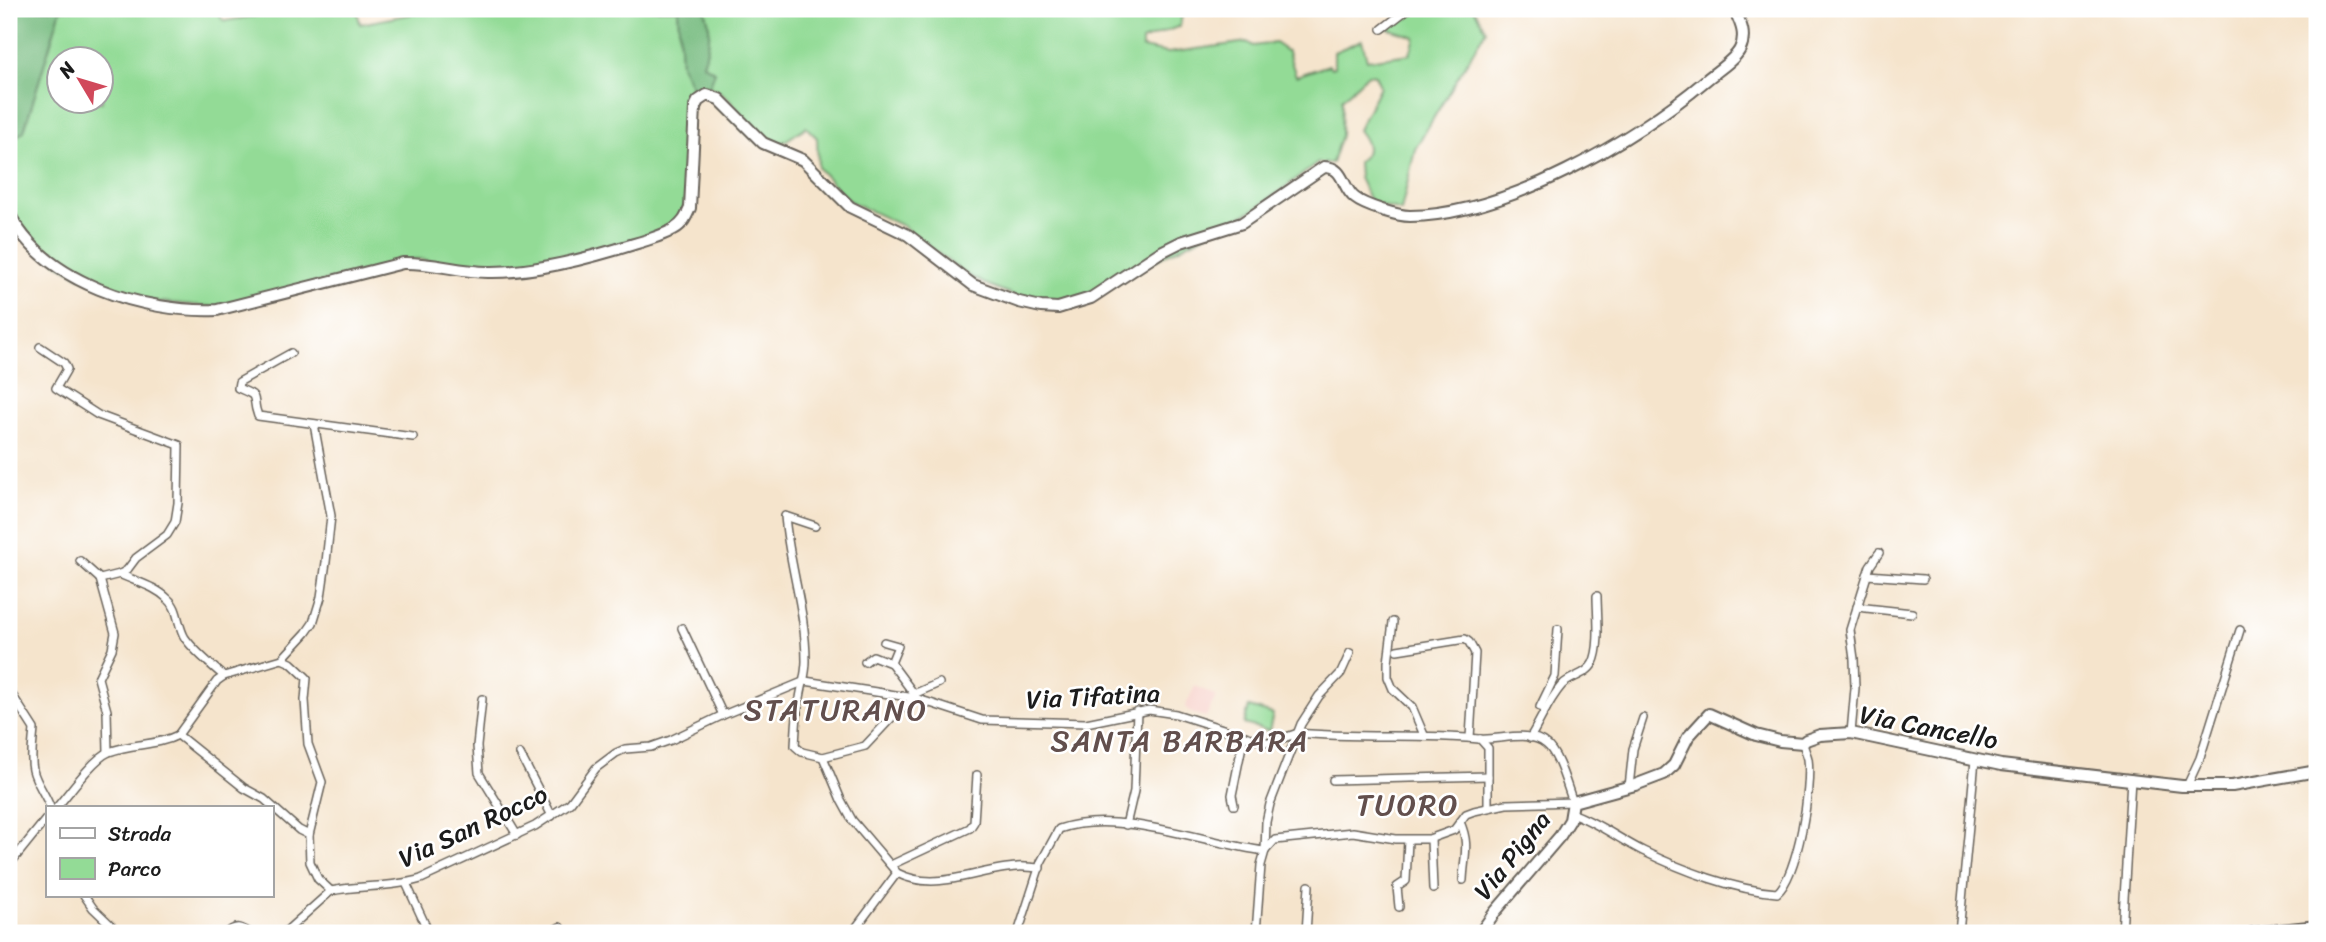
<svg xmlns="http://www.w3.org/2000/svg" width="2326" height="942" font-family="Sriracha,sans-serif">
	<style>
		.built { fill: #f7d0c9 }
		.green { fill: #93db96; stroke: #587c59; stroke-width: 2; fill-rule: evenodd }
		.forest { fill: #76bb7f; stroke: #496c4e; stroke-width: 2 }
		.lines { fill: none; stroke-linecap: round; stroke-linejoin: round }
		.street-casing { stroke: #68625a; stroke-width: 10 }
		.secondary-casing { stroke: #68625a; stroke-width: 14 }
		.street { stroke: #fff; stroke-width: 7 }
		.secondary { stroke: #fff; stroke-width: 10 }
		.labels { text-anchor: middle; stroke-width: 5; stroke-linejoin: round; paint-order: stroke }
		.street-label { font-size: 26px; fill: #1c1c1c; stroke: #fff }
		.quarter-label { font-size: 30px; letter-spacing: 2px; fill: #624f4d; stroke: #fff }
	</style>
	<rect width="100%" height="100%" fill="#fff"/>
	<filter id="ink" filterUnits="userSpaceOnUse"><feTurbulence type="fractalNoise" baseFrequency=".0143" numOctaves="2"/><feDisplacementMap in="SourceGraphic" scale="14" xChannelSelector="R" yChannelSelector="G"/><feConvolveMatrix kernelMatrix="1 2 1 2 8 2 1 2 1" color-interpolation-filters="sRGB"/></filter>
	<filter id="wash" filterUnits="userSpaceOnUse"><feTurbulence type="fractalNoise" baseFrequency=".00686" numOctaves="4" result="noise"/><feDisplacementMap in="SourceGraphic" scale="28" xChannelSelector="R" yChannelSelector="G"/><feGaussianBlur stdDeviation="1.57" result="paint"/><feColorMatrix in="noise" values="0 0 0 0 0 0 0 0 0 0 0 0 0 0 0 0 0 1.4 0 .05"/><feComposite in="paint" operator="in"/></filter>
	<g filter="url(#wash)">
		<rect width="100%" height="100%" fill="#f5e4cc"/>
		<polygon class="built" points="1195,686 1216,696 1206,717 1191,713 1185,707"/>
		<g class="green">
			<path d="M 61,9 L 218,9 L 221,18 L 225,21 L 255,16 L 277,9 L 357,9 L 360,24 L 438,9 L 469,9 L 469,13 L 474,14 L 501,9 L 678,9 L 681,65 L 695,93 L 691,99 L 685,204 L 680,217 L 672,225 L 654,234 L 573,256 L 529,265 L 483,269 L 417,259 L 216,307 L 149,301 L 87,280 L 57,263 L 19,224 L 9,201 L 9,142 L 24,130 ZM 60,60 L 102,60 L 102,102 L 60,102 Z"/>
			<path d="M 704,9 L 1026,9 L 1031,12 L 1030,9 L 1183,9 L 1180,26 L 1142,41 L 1142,48 L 1168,53 L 1247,42 L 1253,46 L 1275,43 L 1288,52 L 1296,76 L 1329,65 L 1331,68 L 1334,67 L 1334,52 L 1362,40 L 1367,60 L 1410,54 L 1415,37 L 1386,28 L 1412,9 L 1474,9 L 1486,30 L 1415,149 L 1401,211 L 1371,203 L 1359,178 L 1358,162 C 1372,152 1368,143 1358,130 L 1380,86 L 1375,75 L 1368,74 L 1342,99 L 1341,135 L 1332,163 L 1318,163 L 1257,208 L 1080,299 L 1062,302 L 1041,302 L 1023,299 L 983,283 L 962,272 L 903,226 L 849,201 L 818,168 L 817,138 L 806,127 L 778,146 C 773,143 768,141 763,137 C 744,123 733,94 709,87 L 715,72 L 703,64 C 709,46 713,27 704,9 Z"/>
			<polygon points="1249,707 1273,714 1269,731 1244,724"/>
		</g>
		<g class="forest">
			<polygon points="9,9 61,9 24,131 9,142"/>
			<path d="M 678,9 L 704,9 C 713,27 709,45 703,64 L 715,72 L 709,87 L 706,86 L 695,93 L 681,65 Z"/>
		</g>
	</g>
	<g filter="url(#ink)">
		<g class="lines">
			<g class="street-casing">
				<g id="street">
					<polyline points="1382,29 1408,9"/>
					<polyline points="40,347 64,363 67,369 56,388 98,415 179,445 178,503 175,522 167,535 136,558 127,570 120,574 100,579"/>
					<path d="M 291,353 L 239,382 L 238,388 C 262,398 250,394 258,416 L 413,437"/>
					<path d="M 815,526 L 785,516 C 789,564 806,612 806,661 C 806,674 802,685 800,698 C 796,713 796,730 795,746 L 802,752 L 823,757 L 865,746 L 894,715 L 915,698 L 914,694 L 891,663 L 873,656 L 865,662"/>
					<polyline points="80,561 100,579"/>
					<path d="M 120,574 C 136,582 155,586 168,599 C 179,608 177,625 185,638 C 195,652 211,665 224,676"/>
					<polyline points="1867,575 1923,579"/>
					<polyline points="100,579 115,633 112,649 98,678 107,711 108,752"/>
					<polyline points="1857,607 1912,613"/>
					<polyline points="1393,622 1388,662 1388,677 1393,689 1412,707 1424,735"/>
					<polyline points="682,628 723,715"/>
					<polyline points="884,642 898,646 891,663"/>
					<polyline points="1397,650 1465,639 1469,642 1475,653 1470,738"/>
					<polyline points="282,659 306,633 313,623 321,597 326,562 331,516 314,424"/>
					<path d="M 9,690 L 34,729 C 33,743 30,757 33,770 C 36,783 46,795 50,807"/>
					<polyline points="914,694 939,683"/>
					<polyline points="482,699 477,746 479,773 517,835"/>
					<polyline points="1546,709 1540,707 1555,676 1558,629"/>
					<polyline points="1851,733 1855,688 1854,659 1850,630 1870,566 1879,553"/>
					<polyline points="178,735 217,681 224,676 282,659 291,663 307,678 305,700 308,744 322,782 309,835 310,862 318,879 331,891"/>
					<polyline points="178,735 244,788 264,799 299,830 309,835"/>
					<path d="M 1530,738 C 1541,720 1548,701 1562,685 C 1571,676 1587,675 1593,663 C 1601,647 1597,614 1597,596"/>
					<polyline points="1480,739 1488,748 1488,807"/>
					<polyline points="520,754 552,816"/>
					<path d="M 823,757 L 841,800 L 852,820 L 897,873 C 936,893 977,869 1017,867 C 1024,866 1032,868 1040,868"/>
					<polyline points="1333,780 1488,776"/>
					<polyline points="2187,786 2200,758 2240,630"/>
					<polyline points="1629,787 1633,749 1643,718"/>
					<polyline points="1234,805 1232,795 1244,736"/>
					<path d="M 57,807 C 69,793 93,759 109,752 C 132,743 157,746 178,735"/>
					<path d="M 1571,813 C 1597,822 1619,839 1643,851 C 1682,870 1734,890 1777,893 C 1798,875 1812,787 1808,759 C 1807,754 1804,749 1803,743"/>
					<path d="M 1460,822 C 1470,844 1464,857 1463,880"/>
					<polyline points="1126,825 1134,791 1137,711"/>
					<polyline points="1431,839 1433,889"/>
					<path d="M 1265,851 L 1275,840 L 1353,832 L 1396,839 L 1429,839 L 1454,830 L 1466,814 L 1474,811 L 1506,804 L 1573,802 C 1567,787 1559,754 1546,744 C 1528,729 1500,741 1479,739 C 1419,733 1358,739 1298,733"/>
					<polyline points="9,865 47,818"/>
					<polyline points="891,865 970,828 974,822 977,775"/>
					<polyline points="406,883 429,933"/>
					<path d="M 331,891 C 360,885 392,888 421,879 L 535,826 L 570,803 L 596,768 L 616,753 L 625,749 L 651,747 L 671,740 L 723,715 L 805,681 L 915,698 L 982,720 L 1086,723 L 1149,710 L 1176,714 L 1264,742 L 1272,742 L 1298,733"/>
					<polyline points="84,895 93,908 119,933"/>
					<polyline points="1399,907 1397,887 1406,881 1408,840"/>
					<path d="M 227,933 C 236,925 240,927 250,933"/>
					<polyline points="284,933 331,891"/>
					<polyline points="549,933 560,927"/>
					<polyline points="852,933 897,873"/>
					<path d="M 1018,933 L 1041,862 L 1059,829 C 1117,808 1204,843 1265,851"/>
					<polyline points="1256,933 1261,865 1265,851 1266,822 1270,804 1301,724 1319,696 1341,673 1350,653"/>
					<polyline points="1306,933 1309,886"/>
					<polyline points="1357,933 1357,932"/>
					<polyline points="1959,933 1975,760"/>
					<polyline points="2122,933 2131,779"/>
				</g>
			</g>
			<g class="secondary-casing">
				<g id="secondary">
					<path d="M 9,213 C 44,283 144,313 217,310 L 403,263 C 432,262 459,272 488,272 C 534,273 590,258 634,244 C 648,240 662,236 674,229 C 683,224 686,217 690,208 L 695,107 L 698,101 L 707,95 L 719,99 L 763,143 L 803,160 L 850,207 L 908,235 L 973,285 L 1019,302 L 1041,307 L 1058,308 L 1091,298 L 1159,253 L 1181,242 L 1242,223 L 1324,167 C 1345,167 1341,187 1355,198 C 1365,206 1398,216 1410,216 C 1505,215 1634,141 1705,81 C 1715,72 1734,61 1740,49 C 1747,34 1740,22 1734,9"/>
					<polyline points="1480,933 1495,912 1560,836 1570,820 1573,802 1635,785 1664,774 1674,765 1688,737 1709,714 1756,735 1780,741 1803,743 1806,740 1820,735 1851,733 2001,765 2182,786 2232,786 2317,771"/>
					<polyline points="2252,933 2317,926"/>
				</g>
			</g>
			<use href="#street" class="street"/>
			<use href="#secondary" class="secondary"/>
		</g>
	</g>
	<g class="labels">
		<g class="street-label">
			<text transform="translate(1093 696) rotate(-3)" y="9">Via Tifatina</text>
			<text transform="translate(1929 727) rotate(11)" y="9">Via Cancello</text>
			<text transform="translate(473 826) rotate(-25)" y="9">Via San Rocco</text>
			<text transform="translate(1512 855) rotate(-51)" y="9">Via Pigna</text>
		</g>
		<g class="quarter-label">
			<text x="836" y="720">STATURANO</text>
			<text x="1180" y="751">SANTA BARBARA</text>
			<text x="1408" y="815">TUORO</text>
		</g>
	</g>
	<rect width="2326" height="942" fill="none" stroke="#fff" stroke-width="35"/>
	<rect x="46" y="806" width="228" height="91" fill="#ffffff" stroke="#a4a4a4" stroke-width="2"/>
	<rect x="60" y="828" width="35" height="10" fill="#ffffff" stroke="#a4a4a4" stroke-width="2"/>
	<text x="108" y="841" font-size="21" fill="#1c1c1c">Strada</text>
	<rect x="60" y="858" width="35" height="21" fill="#93db96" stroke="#a4a4a4" stroke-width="2"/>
	<text x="108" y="876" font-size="21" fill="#1c1c1c">Parco</text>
	<g transform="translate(80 80) rotate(308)"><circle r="33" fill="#ffffff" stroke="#a4a4a4" stroke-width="2"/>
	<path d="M0-5L12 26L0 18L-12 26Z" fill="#d1495b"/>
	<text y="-10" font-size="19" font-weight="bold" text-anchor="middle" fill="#1c1c1c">N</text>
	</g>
</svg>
